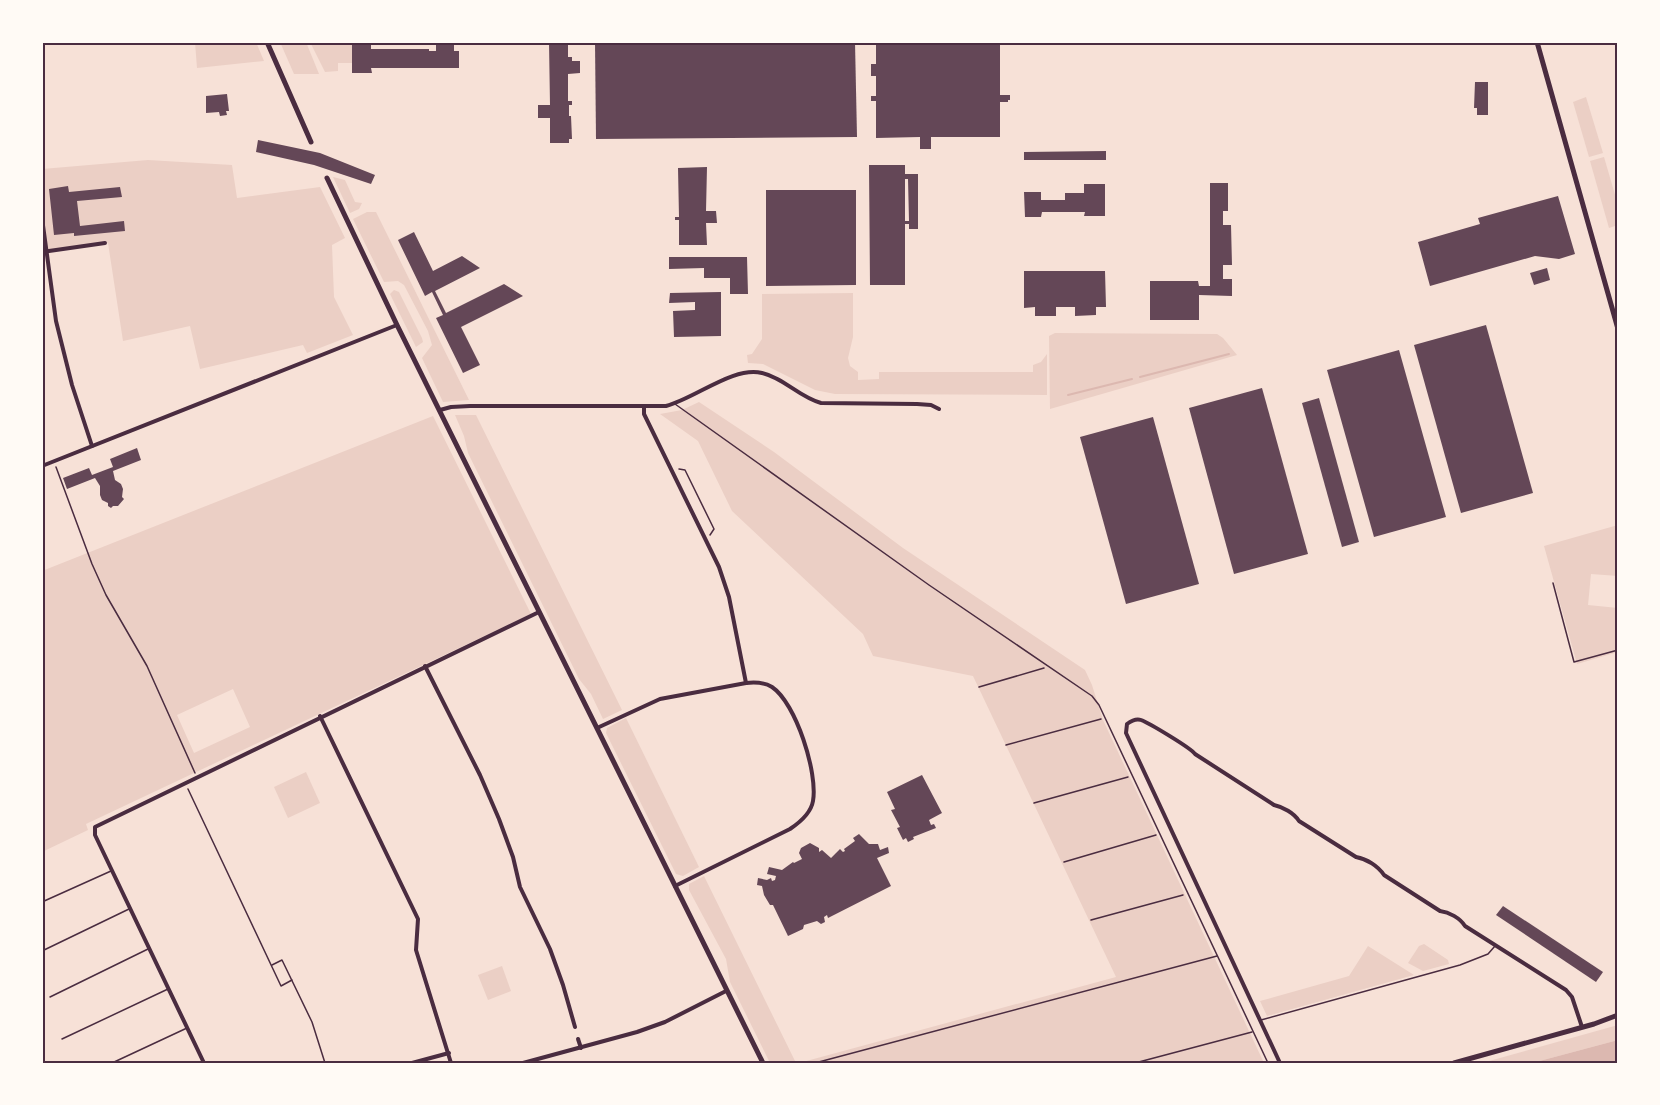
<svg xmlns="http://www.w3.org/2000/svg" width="1660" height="1105" font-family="Arial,sans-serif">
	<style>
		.green { fill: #ebcfc5; fill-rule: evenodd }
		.water { fill: #dcb8b0 }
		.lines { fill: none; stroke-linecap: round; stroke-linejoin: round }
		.stream { stroke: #dcb8b0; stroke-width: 2 }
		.building { fill: #644757; fill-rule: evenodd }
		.path { stroke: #4a2c40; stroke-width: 1.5 }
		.service { stroke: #4a2c40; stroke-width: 1.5 }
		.minor { stroke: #4a2c40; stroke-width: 4 }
		.secondary { stroke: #4a2c40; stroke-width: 5 }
		.neatline { fill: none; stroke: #4a2c40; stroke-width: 2 }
	</style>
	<rect width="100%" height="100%" fill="#f7e1d7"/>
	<g class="green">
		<polygon points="195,42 256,42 264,61 197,68"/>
		<polygon points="280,42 306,42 319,74 294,74"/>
		<polygon points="310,42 352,42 352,63 338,63 338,71 325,72"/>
		<polygon points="1586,97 1603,153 1589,157 1573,102"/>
		<polygon points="1604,157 1618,205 1618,225 1609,228 1590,161"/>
		<polygon points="148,160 232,165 237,198 320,187 345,238 332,245 334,297 353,335 307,353 303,345 200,369 190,326 123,341 108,243 45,251 42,218 42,169"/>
		<polygon points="333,177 345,180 355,202 362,203 359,209 350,213"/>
		<polygon points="367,212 376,212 469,400 443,402 422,358 432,345 428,331 404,285 398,281 384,282 353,219"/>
		<polygon points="394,290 399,292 422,338 423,342 416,347 390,294"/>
		<polygon points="853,293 853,337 848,358 850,366 858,372 858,380 879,379 879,372 1033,372 1033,365 1041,362 1047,354 1047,395 835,394 815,390 763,364 748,363 747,355 752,354 762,339 762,294"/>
		<polygon points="1055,333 1217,334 1223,338 1237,355 1050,409 1049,336"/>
		<polygon points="699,402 774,452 903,548 1085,670 1092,685 1103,720 1264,1063 799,1063 1116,977 973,676 873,656 863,634 732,511 698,441 660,414 682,410"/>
		<polygon points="455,415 476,415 622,710 603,719 591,694 579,679 468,453 464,436"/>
		<path d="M 433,416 L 531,614 L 86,824 L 88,830 L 42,852 L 42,571 ZM 233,689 L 250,727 L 194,753 L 177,715 Z"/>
		<polygon points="1618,525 1618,576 1591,574 1588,605 1618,608 1618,652 1577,664 1544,546"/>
		<polygon points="626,718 699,867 683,876 676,874 606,733 607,728"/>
		<polygon points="306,772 320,803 288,818 274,787"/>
		<polygon points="704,876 796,1063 770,1063 730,982 726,959 689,890 689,884"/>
		<polygon points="1424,944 1448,960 1449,964 1423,971 1408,963 1419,946"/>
		<polygon points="1368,946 1414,975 1267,1016 1260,1001 1349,976"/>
		<polygon points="502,966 511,991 488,1000 478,975"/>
		<polygon points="1618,1025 1618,1040 1532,1063 1482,1063"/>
	</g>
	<polygon class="water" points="1618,1040 1618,1063 1532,1063"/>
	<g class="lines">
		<g class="stream">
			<polyline points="1140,377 1229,354"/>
			<polyline points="1068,395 1132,379"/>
		</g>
	</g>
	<g class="building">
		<polygon points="352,42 371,42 371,49 429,49 429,51 436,51 436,42 454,42 454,51 459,51 459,68 371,68 372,73 352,73"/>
		<polygon points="549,42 568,42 568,57 572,57 572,61 580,61 580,73 568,74 568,101 572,101 572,105 569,105 569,116 571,116 572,139 569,139 569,143 550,143 550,118 538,118 538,105 550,105"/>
		<polygon points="595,42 855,42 857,137 596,139"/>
		<polygon points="876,45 1000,45 1000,95 1010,95 1010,100 1008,100 1008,102 1000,102 1000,137 931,137 931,149 920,149 920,137 876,138 876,101 871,101 871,96 876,96 876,76 871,76 871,64 876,64"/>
		<polygon points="1475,82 1488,82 1488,115 1477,115 1477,108 1474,108"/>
		<polygon points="227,94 229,111 226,111 227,115 220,116 219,112 206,113 206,96"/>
		<polygon points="258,140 320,153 375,175 371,184 314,165 256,152"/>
		<polygon points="1106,151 1106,160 1024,160 1024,152"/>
		<path d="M 869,165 L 905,165 L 905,174 L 918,174 L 918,229 L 909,229 L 909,224 L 905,224 L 905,285 L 870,285 ZM 905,179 L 908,179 L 909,221 L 905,221 Z"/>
		<polygon points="707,167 706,211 716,211 717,223 706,223 707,245 679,245 679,220 675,220 675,217 679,217 678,168"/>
		<polygon points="1210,183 1228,183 1228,211 1223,211 1223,225 1231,225 1232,265 1223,265 1223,279 1232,279 1232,296 1199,295 1199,320 1150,320 1150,281 1198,281 1199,286 1210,286"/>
		<polygon points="1084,184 1105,184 1105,216 1084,216 1085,212 1042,212 1041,217 1025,217 1024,192 1041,192 1041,200 1065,200 1065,193 1084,193"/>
		<polygon points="68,186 69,192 120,187 122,197 77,201 80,226 124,221 125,231 74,236 74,233 54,235 49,189"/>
		<polygon points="766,190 856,190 856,285 766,286"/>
		<polygon points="1558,196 1575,254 1559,259 1535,256 1430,286 1418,242 1480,224 1478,218"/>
		<polygon points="414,232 433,271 462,256 480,268 435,291 446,313 504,284 523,296 461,327 480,365 463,373 436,318 443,315 432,292 425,296 398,240"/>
		<polygon points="669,257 747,257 748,294 730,294 730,278 704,278 704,268 669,269"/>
		<polygon points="1547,268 1550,280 1534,285 1530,273"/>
		<polygon points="1024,271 1105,271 1106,307 1096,307 1096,315 1075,316 1075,307 1056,307 1056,316 1035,316 1035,307 1024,308"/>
		<polygon points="721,292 721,336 674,337 673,311 695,310 695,302 669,303 670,293"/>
		<polygon points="1486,325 1533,493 1461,513 1414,345"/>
		<polygon points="1399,350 1446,517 1374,537 1327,370"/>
		<polygon points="1262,388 1308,554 1234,574 1189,408"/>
		<polygon points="1319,398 1359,542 1342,547 1302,403"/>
		<polygon points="1153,417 1199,584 1126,604 1080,437"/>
		<polygon points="137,448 141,460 113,471 115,480 121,484 123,489 122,497 124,499 118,506 113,506 111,508 108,506 108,503 102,500 100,495 100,486 95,478 67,489 63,478 89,468 92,475 113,467 110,459"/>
		<polygon points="922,775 942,813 929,820 931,825 934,824 936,828 913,837 914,839 908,842 906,838 903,840 897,828 900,827 891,810 895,809 887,792"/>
		<polygon points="859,834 869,844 878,844 880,850 888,847 889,853 877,858 891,886 828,918 827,915 824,917 825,922 821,924 817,921 804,925 803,929 788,936 773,905 770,905 764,895 762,886 757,885 758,878 767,880 771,878 772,881 775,880 776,876 767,874 769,867 782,870 793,862 794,863 802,859 799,853 801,848 810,843 819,848 819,852 822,850 831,858 840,849 843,852 845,851 844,849 855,841 853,838"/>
		<polygon points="1503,906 1603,972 1596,982 1496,915"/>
	</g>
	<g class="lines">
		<g class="path">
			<polyline points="56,467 92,564 106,595 147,666 195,773"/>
			<polyline points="679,469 685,470 714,529 710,535"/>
			<polyline points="1553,583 1574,662 1618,650"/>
			<polyline points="979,687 1044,668"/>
			<polyline points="1006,745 1101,719"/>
			<polyline points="188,789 281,986 292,980"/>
			<polyline points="1034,803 1128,777"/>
			<polyline points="1064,862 1156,835"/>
			<polyline points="1091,920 1183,895"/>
			<polyline points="272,965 282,960 312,1022 325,1063"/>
		</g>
		<g class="service">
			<polyline points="675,404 929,585 1092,696 1099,705 1268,1063"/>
			<polyline points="42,902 111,871"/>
			<polyline points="42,951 129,909"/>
			<polyline points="50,997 148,949"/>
			<polyline points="1261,1020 1460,965 1488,954 1495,946"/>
			<polyline points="62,1039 168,989"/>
			<polyline points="112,1063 187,1028"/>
			<polyline points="815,1063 1217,956"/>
			<polyline points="1135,1063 1252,1032"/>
		</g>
		<g class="minor">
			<polyline points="42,218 56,321 72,385 92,446"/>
			<polyline points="42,252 105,243"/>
			<polyline points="644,407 644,414 719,567 729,597 746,683"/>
			<path d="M 440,410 L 451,407 L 470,406 L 666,406 C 696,398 733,366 762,373 C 784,378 799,397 821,403 L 917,404 L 931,405 L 939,409"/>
			<polyline points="42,466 397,325"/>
			<polyline points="425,666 480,775 499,819 513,857 520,887 550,949 563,985 575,1027"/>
			<polyline points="320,716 418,919 416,950 451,1063"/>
			<path d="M 597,728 L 660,699 L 746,683 C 755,682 764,682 772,687 C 796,703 818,773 813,801 C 811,813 799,823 790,829 L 675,886"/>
			<polyline points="578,1039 581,1048"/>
			<polyline points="204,1063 95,835 95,827 539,612"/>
			<polyline points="412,1063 449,1053"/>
			<polyline points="523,1063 637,1032 665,1022 726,991"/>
			<path d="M 1280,1063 L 1126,733 L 1127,724 C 1131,721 1136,718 1141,720 C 1149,723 1191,748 1195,754 L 1274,805 C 1283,807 1294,813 1299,821 L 1356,857 C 1367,859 1378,866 1384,875 L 1440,911 C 1449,912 1460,918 1465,926 L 1566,990 L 1572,997 L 1582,1027"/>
		</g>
		<g class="secondary">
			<polyline points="267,42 311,142"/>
			<polyline points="1537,42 1618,329"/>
			<polyline points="327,178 397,325 763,1063"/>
			<polyline points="1454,1063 1594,1024 1618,1015"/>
		</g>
	</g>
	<rect width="1660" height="1105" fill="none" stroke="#fffaf5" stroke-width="87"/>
	<rect x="44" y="44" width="1572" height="1018" class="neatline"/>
</svg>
